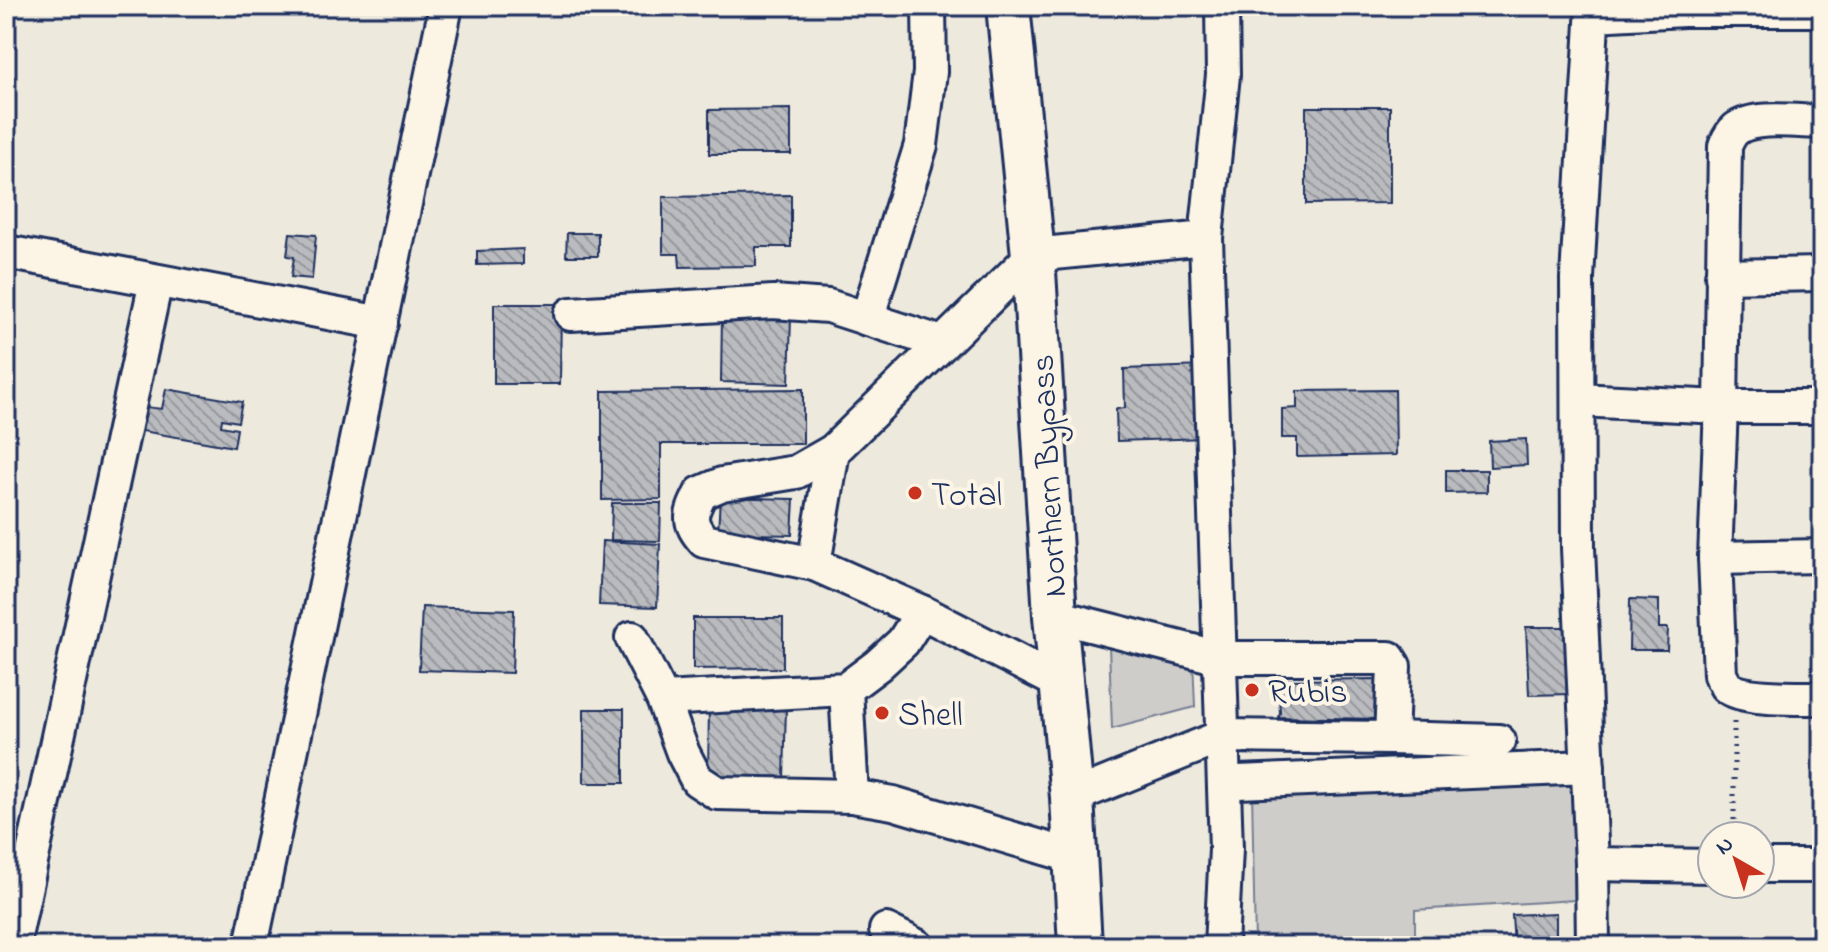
<svg xmlns="http://www.w3.org/2000/svg" width="1828" height="952" font-family="'Indie Flower',sans-serif">
	<style>
		.grass { fill: #cfcdca; stroke: #757e94; stroke-width: 2 }
		.building { fill: url(#building-back-hatch); stroke: #1b2f5e; stroke-width: 2 }
		.lines { fill: none; stroke-linecap: round; stroke-linejoin: round }
		.minor-casing { stroke: #1b2f5e; stroke-width: 38 }
		.major-casing { stroke: #1b2f5e; stroke-width: 48 }
		.path { stroke: #1b2f5e; stroke-width: 5; stroke-dasharray: 2 6; stroke-linecap: butt }
		.minor { stroke: #fcf5e5; stroke-width: 32 }
		.major { stroke: #fcf5e5; stroke-width: 42 }
		.poi-dot { fill: #c8321e; stroke: #fcf5e5; stroke-width: 3 }
		.labels { text-anchor: middle; stroke-width: 8; stroke-linejoin: round; paint-order: stroke }
		.street-label { font-size: 34px; fill: #1b2f5e; stroke: #fcf5e5 }
		.poi-label { font-size: 34px; fill: #1b2f5e; stroke: #fcf5e5; text-anchor: start }
	</style>
	<defs>
		<pattern id="building-back-hatch" width="6" height="6" patternUnits="userSpaceOnUse" patternTransform="scale(2)"><rect width="6" height="6" fill="#babbbe"/><path d="M-1 5l2 2M0 0l6 6M5-1l2 2" fill="none" stroke="#96989e"/></pattern>
	</defs>
	<rect width="100%" height="100%" fill="#eee9dd"/>
	<filter id="ink" filterUnits="userSpaceOnUse"><feTurbulence type="fractalNoise" baseFrequency=".0125" numOctaves="2"/><feDisplacementMap in="SourceGraphic" scale="16" xChannelSelector="R" yChannelSelector="G"/><feConvolveMatrix kernelMatrix="1 2 1 2 8 2 1 2 1" color-interpolation-filters="sRGB"/></filter>
	<g filter="url(#ink)">
		<g class="grass">
			<polygon points="1109,645 1193,658 1195,707 1112,729"/>
			<polygon points="1572,779 1575,900 1415,910 1415,946 1255,946 1252,790"/>
		</g>
		<g class="building">
			<polygon points="1306,107 1390,107 1390,203 1306,204"/>
			<polygon points="791,109 791,154 709,154 709,110"/>
			<polygon points="791,195 791,247 756,247 756,266 680,267 679,254 663,254 663,197"/>
			<polygon points="290,233 316,235 312,279 291,277 294,257 287,256"/>
			<polygon points="567,233 598,233 598,256 566,256"/>
			<polygon points="523,249 523,264 477,265 477,251"/>
			<polygon points="494,304 561,304 560,384 494,384"/>
			<polygon points="722,315 791,316 789,384 721,382"/>
			<polygon points="1203,366 1206,438 1117,441 1116,409 1125,408 1124,369"/>
			<polygon points="166,389 242,402 238,422 222,419 221,426 237,429 234,447 142,431 146,407 162,409"/>
			<polygon points="803,389 803,444 661,444 661,499 602,500 602,391"/>
			<polygon points="1395,390 1396,455 1297,457 1297,438 1282,438 1282,409 1297,408 1297,391"/>
			<polygon points="1526,439 1527,465 1490,467 1489,441"/>
			<polygon points="1446,470 1487,470 1487,492 1446,493"/>
			<polygon points="720,497 794,499 792,535 718,533"/>
			<polygon points="612,503 661,503 660,541 611,540"/>
			<polygon points="602,541 660,544 657,607 599,605"/>
			<polygon points="1630,599 1659,600 1659,628 1668,628 1667,650 1629,650"/>
			<polygon points="422,607 514,610 512,673 419,670"/>
			<polygon points="693,618 783,618 783,668 693,669"/>
			<polygon points="1526,627 1568,627 1572,694 1529,695"/>
			<polygon points="1380,679 1378,719 1278,717 1280,713 1278,680"/>
			<polygon points="709,706 786,706 784,779 708,778"/>
			<rect x="584" y="709" width="40" height="74"/>
			<polygon points="1556,913 1556,946 1514,946 1512,915"/>
		</g>
		<g class="lines">
			<g class="minor-casing">
				<g id="minor">
					<polyline points="1593,6 1577,278 1578,548 1592,864 1593,946"/>
					<polyline points="1593,15 1684,10 1822,10"/>
					<path d="M 1822,122 C 1799,122 1755,115 1736,129 C 1731,133 1728,139 1725,146 L 1721,407 L 1715,558 L 1720,675 C 1720,675 1726,685 1726,686 C 1741,700 1801,698 1822,698"/>
					<polyline points="6,252 381,323"/>
					<polyline points="1722,276 1822,274"/>
					<polyline points="571,314 773,302 828,306 942,343"/>
					<polyline points="867,319 921,145 930,72 929,6"/>
					<polyline points="1578,400 1721,407 1822,407"/>
					<polyline points="1715,558 1822,556"/>
					<polyline points="814,564 833,451"/>
					<polyline points="1055,616 1220,658 1389,658 1394,666 1391,738 1223,736 1072,797"/>
					<polyline points="632,638 663,699 683,753 697,780 717,793 852,796 893,803 1075,857"/>
					<path d="M 1062,684 L 922,612 L 814,564 L 704,541 C 687,521 690,515 701,493 L 722,484 L 796,472 L 833,451 L 1033,255 L 1206,238"/>
					<polyline points="846,689 852,796"/>
					<polyline points="663,699 846,689 878,665 903,642 922,612"/>
					<polyline points="1391,738 1499,741"/>
					<polyline points="1224,784 1238,782 1588,767"/>
					<polyline points="1592,864 1712,866"/>
					<polyline points="1760,866 1822,866"/>
					<polyline points="886,930 917,946"/>
					<polyline points="13,946 156,281"/>
					<polyline points="251,946 446,6"/>
					<polyline points="1221,946 1226,849 1206,238 1223,75 1222,6"/>
				</g>
			</g>
			<g class="major-casing">
				<polyline id="major" points="1008,6 1033,255 1055,616 1072,797 1080,946"/>
			</g>
			<polyline class="path" points="1734,836 1734,721"/>
			<use href="#minor" class="minor"/>
			<use href="#major" class="major"/>
		</g>
	</g>
	<g class="poi-dot">
		<circle cx="915" cy="493" r="8"/>
		<circle cx="1252" cy="690" r="8"/>
		<circle cx="882" cy="713" r="8"/>
	</g>
	<g class="labels">
		<g class="street-label">
			<text transform="translate(1047 476) rotate(-93)" y="12">Northern Bypass</text>
		</g>
		<g class="poi-label">
			<text x="931" y="505">Total</text>
			<text x="1268" y="702">Rubis</text>
			<text x="898" y="725">Shell</text>
		</g>
	</g>
	<rect width="1828" height="952" fill="none" stroke="#fcf5e5" stroke-width="32"/>
	<rect x="16" y="16" width="1796" height="920" fill="none" stroke="#1b2f5e" stroke-width="3" filter="url(#ink)"/>
	<g transform="translate(1736 860) rotate(321)"><circle r="38" fill="#fcf5e5" stroke="#a2a6af" stroke-width="2"/>
	<path d="M0-6L14 30L0 20L-14 30Z" fill="#c8321e"/>
	<text y="-12" font-size="22" font-weight="bold" text-anchor="middle" fill="#1b2f5e">N</text>
	</g>
</svg>
